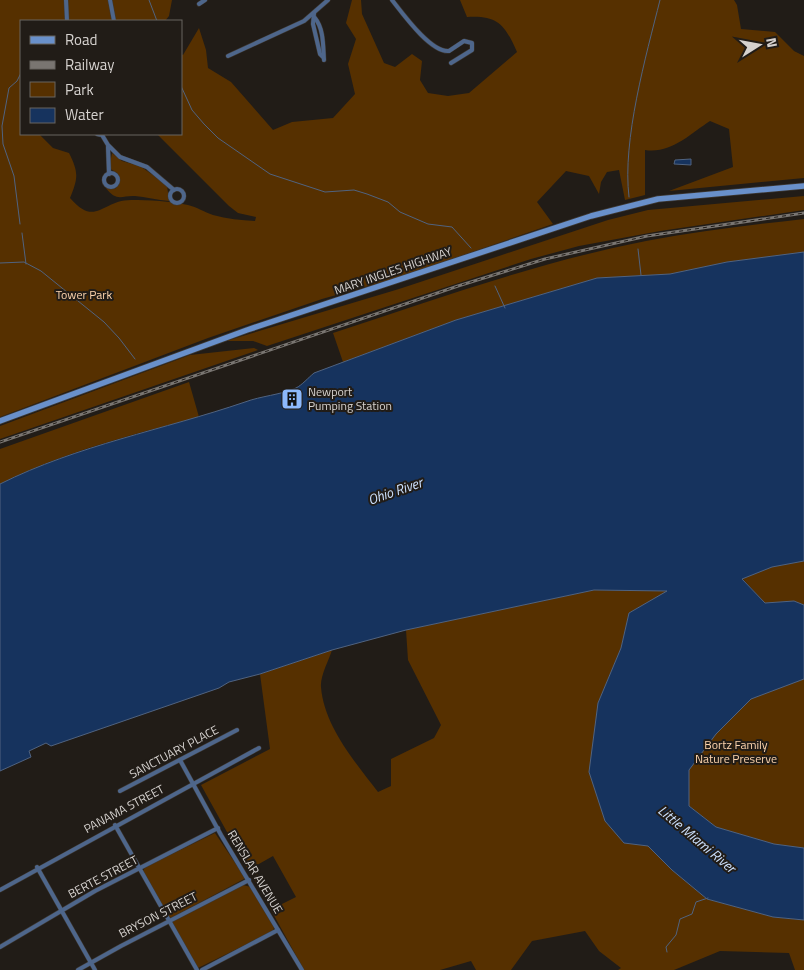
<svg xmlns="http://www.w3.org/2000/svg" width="804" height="970" font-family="'Titillium Web',sans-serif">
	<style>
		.green { fill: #563000 }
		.water { fill: #16335e; stroke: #506380 }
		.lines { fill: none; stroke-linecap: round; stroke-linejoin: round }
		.stream { stroke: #506380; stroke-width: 1 }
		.street-casing { stroke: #3e3934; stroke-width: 5 }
		.secondary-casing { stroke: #3e3934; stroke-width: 7 }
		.street { stroke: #4e668b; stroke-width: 4 }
		.secondary { stroke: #6990ca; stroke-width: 5.5 }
		.rail-casing { stroke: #797571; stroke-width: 3 }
		.rail { stroke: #211c17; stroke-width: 1; stroke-dasharray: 4; stroke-linecap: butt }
		.labels { text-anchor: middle; stroke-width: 4; stroke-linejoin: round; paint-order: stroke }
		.street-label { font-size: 12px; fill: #d6d2cf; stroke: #211c17 }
		.park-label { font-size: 12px; fill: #fdd4ad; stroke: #211c17 }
		.poi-label { font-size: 12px; fill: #d6d2cf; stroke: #211c17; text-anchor: start }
		.water-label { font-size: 14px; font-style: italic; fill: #cce0fd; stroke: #211c17 }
	</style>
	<rect width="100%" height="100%" fill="#211c17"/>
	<g class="green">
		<path d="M 0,0 L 172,0 L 169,16 L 165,21 L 21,21 L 21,134 L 39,134 L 53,148 L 69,153 C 79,173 78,178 70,198 C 96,228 102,200 131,200 C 149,200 170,201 188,205 C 197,207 204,212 213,215 C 227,219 241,220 255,221 L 256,217 L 238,213 L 229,206 L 157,134 L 181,134 L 181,54 L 183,55 L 199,28 L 206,50 L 208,68 L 231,82 L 273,130 L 292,122 L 333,118 L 355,94 L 348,64 L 356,39 L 346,23 L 352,0 L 361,0 L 362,14 L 384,63 L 395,67 L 412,54 L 422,61 L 420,80 L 428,93 L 448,96 L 469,93 L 517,52 C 505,25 498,15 467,17 L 460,0 L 734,0 L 737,5 L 741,29 L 775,32 L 794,51 L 804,56 L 804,178 L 669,191 L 733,167 L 729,129 L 710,121 C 690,134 671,154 645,150 L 645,195 L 625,200 L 619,170 L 607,172 L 601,182 L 599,194 L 589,176 L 566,171 L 537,202 L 553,224 L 397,278 L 322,299 L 208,338 L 0,417 Z"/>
		<path d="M 112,153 L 122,161 L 140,166 L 167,185 L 169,201 C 158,200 145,197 135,196 C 122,195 117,203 105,187 L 115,189 L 120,181 L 117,173 L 109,168 Z"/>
		<polygon points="804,196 804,210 660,231 579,246 531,259 267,346 253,341 226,341 399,289 608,220 648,210"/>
		<path d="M 804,219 L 804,252 L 727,262 L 670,274 L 597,278 L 456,320 L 343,362 L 333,333 C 436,299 539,262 646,241 C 698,231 751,225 804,219 Z"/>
		<polygon points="254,348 258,350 0,439 0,426 190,355"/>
		<path d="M 189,382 L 199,417 C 131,435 63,452 0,484 L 0,449 Z"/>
		<polygon points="804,561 804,605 794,601 765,603 742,578 772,567"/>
		<path d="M 594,590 L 668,591 L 629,613 L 621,648 L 598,703 L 624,843 L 648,846 L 672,870 L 707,899 L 773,917 L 804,920 L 804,970 L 795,970 L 789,953 L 720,951 L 674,970 L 618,970 L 621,968 L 599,951 L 585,931 L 532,941 L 511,970 L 476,970 L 471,961 L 440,970 L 304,970 L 254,879 L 257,874 L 276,907 L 296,897 L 273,856 L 248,870 L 201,785 L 270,749 L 260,674 L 332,650 C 329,660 320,676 321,687 C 324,726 355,762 378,792 L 391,786 L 391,759 L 434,738 L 441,725 L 408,660 L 406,630 Z"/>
		<polygon points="804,669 804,848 774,844 716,827 689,806 681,706"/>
		<polygon points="215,833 244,876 244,879 171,918 169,917 143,871 145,867"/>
		<polygon points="243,885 251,887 272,922 274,928 272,932 198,968 172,924 174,920"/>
	</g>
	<g class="water">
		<polygon points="691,159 691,165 674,164 675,160"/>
		<path d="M 804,252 L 804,561 L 772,567 L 742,579 L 765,603 L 794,601 L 804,605 L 804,679 L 751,699 L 716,734 L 689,770 L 689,806 L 716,827 L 774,844 L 804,848 L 804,920 L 773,917 L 707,899 L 672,870 L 648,846 L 624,843 L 605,821 L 589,772 L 598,703 L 621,648 L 629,613 L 667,591 L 594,590 L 406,630 L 332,650 L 260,674 L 229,682 L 219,688 L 51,746 L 46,743 L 29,751 L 31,757 L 0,771 L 0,484 C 78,445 163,430 245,402 C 261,396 280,395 296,388 C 302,385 308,378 314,373 L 456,320 L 597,278 L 670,274 L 727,262 Z"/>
	</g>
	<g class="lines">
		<g class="stream">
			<polyline points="149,0 157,21"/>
			<polyline points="181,86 192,110 204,124 218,138 270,174 325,192 354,190 367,194 388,202 400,212 428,224 452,227 471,248"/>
			<path d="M 629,197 C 622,140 646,56 660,0"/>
			<polyline points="20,224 14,176 3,144 2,126 9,88 17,81 21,73"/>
			<polyline points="22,233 26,264"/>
			<polyline points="638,249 641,275"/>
			<polyline points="0,263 24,262 41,271 104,322 119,338 135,359"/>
			<polyline points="495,286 505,308"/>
			<polyline points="667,952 666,947 676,935 680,919 692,914 696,902 708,898"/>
		</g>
		<g class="street-casing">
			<g id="street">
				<polyline points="66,0 67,21"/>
				<polyline points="110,0 114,21"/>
				<path d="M 392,0 C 403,14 431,53 449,51 L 464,41 L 472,43 L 472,50 L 451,63"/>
				<polyline points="199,4 205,0"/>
				<polyline points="314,13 313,24 320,54 323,57"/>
				<path d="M 315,18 C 324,29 323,47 324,60"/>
				<polyline points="228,56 304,21 328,0"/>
				<polyline points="97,134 102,135 108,145 120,157 147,167 174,190"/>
				<polyline points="108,147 109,174"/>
				<circle cx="111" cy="180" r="7"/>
				<circle cx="177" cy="196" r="7"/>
				<polyline points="180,760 221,835 302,970"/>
				<polyline points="120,791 237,730"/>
				<polyline points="115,825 197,970"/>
				<polyline points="37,867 95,970"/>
				<polyline points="0,890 259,748"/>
				<polyline points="0,947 95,891 218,828"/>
				<polyline points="78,970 121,946 249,880"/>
				<polyline points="202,970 278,930"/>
			</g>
		</g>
		<g class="secondary-casing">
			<polyline id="secondary" points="0,421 247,330 591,216 658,199 804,186"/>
		</g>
		<use href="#street" class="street"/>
		<use href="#secondary" class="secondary"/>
		<g class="rail-casing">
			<polyline id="rail" points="0,442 458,286 545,259 647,236 804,213"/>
		</g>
		<use href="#rail" class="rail"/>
	</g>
	<defs>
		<g id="building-square" transform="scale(1.125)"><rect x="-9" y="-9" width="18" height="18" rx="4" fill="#8db9fc" stroke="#211c17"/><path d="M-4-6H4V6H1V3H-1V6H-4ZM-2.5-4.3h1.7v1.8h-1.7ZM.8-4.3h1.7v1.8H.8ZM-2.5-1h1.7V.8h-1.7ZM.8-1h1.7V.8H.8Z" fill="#111"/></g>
	</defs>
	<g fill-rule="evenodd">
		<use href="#building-square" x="292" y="399"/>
	</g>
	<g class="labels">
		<g class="street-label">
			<text transform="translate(393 271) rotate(-19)" y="4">MARY INGLES HIGHWAY</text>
			<text transform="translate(174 752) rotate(-28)" y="4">SANCTUARY PLACE</text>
			<text transform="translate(124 809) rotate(-28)" y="4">PANAMA STREET</text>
			<text transform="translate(255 872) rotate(59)" y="4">RENSLAR AVENUE</text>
			<text transform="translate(103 877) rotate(-28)" y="4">BERTE STREET</text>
			<text transform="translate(158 915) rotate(-27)" y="4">BRYSON STREET</text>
		</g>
		<g class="park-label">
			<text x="84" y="299">Tower Park</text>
			<text x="736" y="749">Bortz Family<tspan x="736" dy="14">Nature Preserve</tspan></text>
		</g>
		<g class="poi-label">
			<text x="308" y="396">Newport<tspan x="308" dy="14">Pumping Station</tspan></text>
		</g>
		<g class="water-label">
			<text transform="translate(395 491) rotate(-19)" y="5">Ohio River</text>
			<text transform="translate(697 839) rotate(40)" y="5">Little Miami River</text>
		</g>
	</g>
	<rect x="20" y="20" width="162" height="115" fill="#211c17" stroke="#696561"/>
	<rect x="30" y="36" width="25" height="8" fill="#6990ca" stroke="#696561"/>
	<text x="65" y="45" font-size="15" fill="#d6d2cf">Road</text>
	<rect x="30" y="61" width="25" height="8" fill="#797571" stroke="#696561"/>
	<text x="65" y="70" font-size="15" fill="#d6d2cf">Railway</text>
	<rect x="30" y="82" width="25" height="15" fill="#563000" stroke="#696561"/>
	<text x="65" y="95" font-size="15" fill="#d6d2cf">Park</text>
	<rect x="30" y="108" width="25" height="15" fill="#16335e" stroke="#696561"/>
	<text x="65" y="120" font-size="15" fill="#d6d2cf">Water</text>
	<g transform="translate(759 45) rotate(79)" stroke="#211c17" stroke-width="4" paint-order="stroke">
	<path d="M0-4L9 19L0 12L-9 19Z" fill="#d6d2cf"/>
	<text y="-8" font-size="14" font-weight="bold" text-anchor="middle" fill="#d6d2cf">N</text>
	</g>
</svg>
